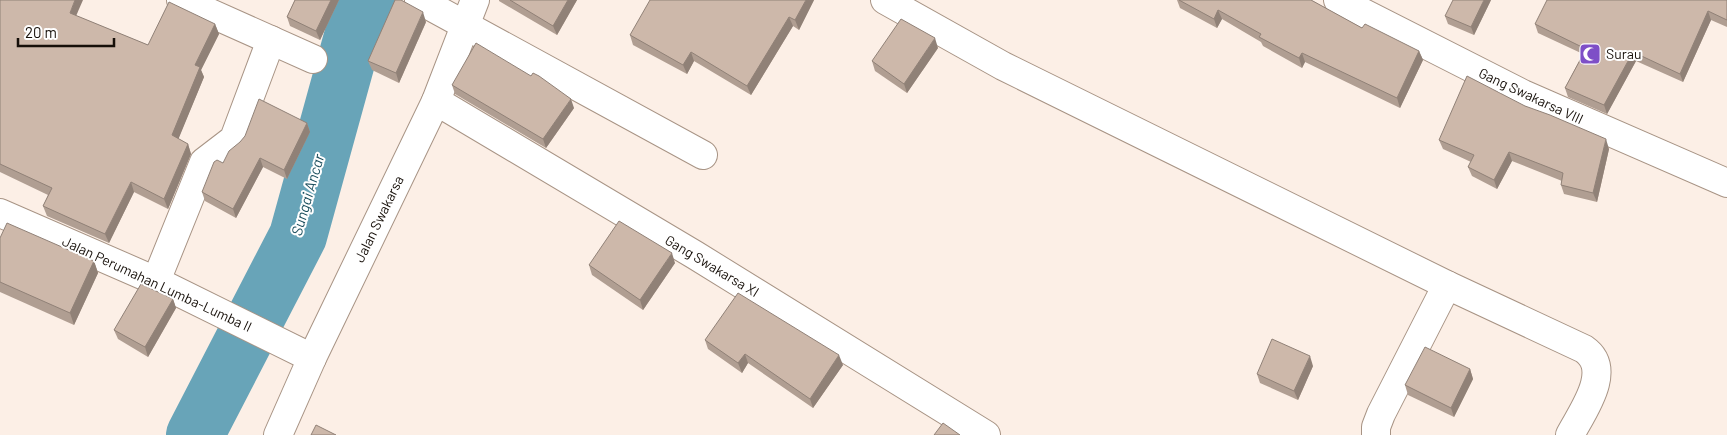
<svg xmlns="http://www.w3.org/2000/svg" width="1727" height="435" font-family="Barlow,sans-serif">
	<style>
		.lines { fill: none; stroke-linecap: round; stroke-linejoin: round }
		.river { stroke: #68a4b8; stroke-width: 58 }
		.minor-casing { stroke: #a89485; stroke-width: 30 }
		.minor { stroke: #fff; stroke-width: 28 }
		.wall { fill: #b09e92 }
		.shaded-wall { fill: #908177 }
		.building { fill: #cdb8aa; stroke: #908177 }
		.labels { text-anchor: middle; stroke-width: 4; stroke-linejoin: round; paint-order: stroke }
		.poi-label { font-size: 14px; fill: #160f09; stroke: #fff; text-anchor: start }
		.street-label { font-size: 14px; fill: #160f09; stroke: #fff }
		.water-label { font-size: 15px; font-style: italic; fill: #1b4e5d; stroke: #fff }
	</style>
	<rect width="100%" height="100%" fill="#fcefe6"/>
	<g class="lines">
		<polyline class="river" points="195,435 298,236 357,22 370,0"/>
		<g class="minor-casing">
			<g id="minor">
				<polyline points="181,0 313,59"/>
				<polyline points="419,0 703,155"/>
				<path d="M 885,0 L 1003,66 L 1447,285 L 1584,349 C 1614,370 1582,412 1570,435"/>
				<polyline points="1338,0 1523,94 1727,183"/>
				<polyline points="436,101 695,255 986,435"/>
				<polyline points="0,213 156,281 312,358"/>
				<polyline points="156,281 204,162 234,139 271,40"/>
				<polyline points="278,435 312,358 436,101 475,0"/>
				<polyline points="1376,435 1376,427 1381,414 1447,285"/>
			</g>
		</g>
		<use href="#minor" class="minor"/>
	</g>
	<g class="wall">
		<polygon points="0,0 76,16 148,45 215,24 219,34 201,70 204,77 178,139 188,144 191,154 168,209 134,192 109,243 47,216 43,206 48,195 0,172"/>
		<polygon points="295,0 339,0 320,40 290,26 287,17"/>
		<polygon points="499,0 577,0 557,35 499,1"/>
		<polygon points="814,0 799,30 793,26 751,95 694,61 687,74 633,45 630,35"/>
		<polygon points="1177,0 1311,0 1362,28 1419,51 1423,60 1400,108 1305,62 1302,68 1263,46 1261,42 1222,19 1217,28 1180,8"/>
		<polygon points="1491,0 1474,35 1448,24 1445,16"/>
		<polygon points="1727,0 1727,27 1711,20 1683,82 1636,61 1607,114 1568,97 1565,88 1583,54 1538,33 1535,24"/>
		<polygon points="426,22 399,83 372,70 368,61"/>
		<polygon points="938,48 907,93 875,71 872,61"/>
		<polygon points="452,85 574,108 546,148 455,94"/>
		<polygon points="1525,106 1609,149 1597,202 1564,194 1561,185 1562,181 1512,161 1497,189 1472,176 1468,167 1471,162 1443,149 1439,140"/>
		<polygon points="307,123 310,132 287,179 263,167 236,218 205,201 202,192 223,163"/>
		<polygon points="0,238 94,261 98,273 74,325 0,292"/>
		<polygon points="675,263 643,310 592,275 589,265"/>
		<polygon points="173,299 176,308 148,357 118,339 114,330"/>
		<polygon points="705,340 843,365 813,408 748,363 742,373 708,349"/>
		<polygon points="1313,366 1298,400 1260,383 1257,374"/>
		<polygon points="1470,369 1473,379 1454,417 1408,395 1405,385"/>
	</g>
	<g class="shaded-wall">
		<polygon points="75,0 83,0 73,23 70,13"/>
		<polygon points="331,0 339,0 320,40 316,31"/>
		<polygon points="568,0 577,0 557,35 553,26"/>
		<polygon points="806,0 814,0 799,30 795,20"/>
		<polygon points="1484,0 1491,0 1474,35 1471,27"/>
		<polygon points="1218,10 1222,19 1217,28 1214,19"/>
		<polygon points="1708,11 1711,20 1683,82 1680,74"/>
		<polygon points="423,12 426,22 399,83 396,73"/>
		<polygon points="789,17 793,26 751,95 747,86"/>
		<polygon points="215,24 219,34 201,70 204,77 176,145 172,135 195,65"/>
		<polygon points="935,38 938,48 907,93 904,84"/>
		<polygon points="1419,51 1423,60 1400,108 1397,98"/>
		<polygon points="691,52 694,61 687,74 683,65"/>
		<polygon points="1633,52 1636,61 1607,114 1604,105"/>
		<polygon points="1302,53 1305,62 1302,68 1299,58"/>
		<polygon points="571,99 574,108 546,148 543,139"/>
		<polygon points="307,123 310,132 287,179 284,170"/>
		<polygon points="1606,139 1609,149 1597,202 1593,193"/>
		<polygon points="188,144 191,154 168,209 164,199"/>
		<polygon points="1509,152 1512,161 1497,189 1494,180"/>
		<polygon points="260,158 263,167 236,218 233,209"/>
		<polygon points="131,182 134,192 109,243 105,234"/>
		<polygon points="672,253 675,263 643,310 640,300"/>
		<polygon points="94,261 98,273 74,325 70,313"/>
		<polygon points="173,299 176,308 148,357 145,347"/>
		<polygon points="745,354 748,363 742,373 738,363"/>
		<polygon points="839,355 843,365 813,408 810,399"/>
		<polygon points="1310,356 1313,366 1298,400 1294,391"/>
		<polygon points="1470,369 1473,379 1454,417 1451,408"/>
	</g>
	<g class="building">
		<polygon points="0,0 75,0 70,13 148,45 169,2 215,24 195,65 200,67 172,135 188,144 164,199 131,182 105,234 43,206 52,188 0,164"/>
		<polygon points="295,0 331,0 316,31 287,17"/>
		<polygon points="395,0 401,0 423,12 396,73 368,61"/>
		<polygon points="510,0 568,0 553,26"/>
		<polygon points="650,0 806,0 795,20 789,17 747,86 691,52 683,65 630,35"/>
		<polygon points="1179,0 1311,0 1362,28 1365,24 1419,51 1397,98 1302,53 1299,58 1259,37 1261,34 1218,10 1214,19"/>
		<polygon points="1453,0 1484,0 1471,27 1445,16"/>
		<polygon points="1547,0 1727,0 1727,20 1708,11 1680,74 1633,52 1604,105 1565,88 1586,49 1535,24"/>
		<polygon points="901,19 935,38 904,84 872,61"/>
		<polygon points="476,43 531,76 533,73 539,76 571,99 543,139 452,85"/>
		<polygon points="1467,76 1525,106 1550,115 1606,139 1593,193 1561,185 1563,173 1509,152 1494,180 1468,167 1474,155 1439,140"/>
		<polygon points="259,99 307,123 284,170 260,158 233,209 202,192 214,162 217,160 223,163 229,151 240,142 245,136"/>
		<polygon points="619,221 672,253 640,300 589,265"/>
		<polygon points="7,223 94,261 70,313 0,282 0,238"/>
		<polygon points="141,284 173,299 145,347 114,330"/>
		<polygon points="738,293 839,355 810,399 745,354 738,363 705,340"/>
		<polygon points="1272,339 1310,356 1294,391 1257,374"/>
		<polygon points="1425,347 1470,369 1451,408 1405,385"/>
		<polygon points="943,423 960,435 934,435"/>
		<polygon points="316,425 336,435 311,435"/>
	</g>
	<defs>
		<g id="mosque-square" transform="scale(1.125)"><rect x="-9" y="-9" width="18" height="18" rx="4" fill="#7e4fc7" stroke="#fff"/><path d="M3.5-4.9A6 6 0 1 0 3.5 4.9A5 5 0 1 1 3.5-4.9Z" fill="#fff"/></g>
	</defs>
	<g fill-rule="evenodd">
		<use href="#mosque-square" x="1590" y="54"/>
	</g>
	<g class="labels">
		<g class="poi-label">
			<text x="1606" y="59">Surau</text>
		</g>
		<g class="street-label">
			<text transform="translate(1531 96) rotate(25)" y="5">Gang Swakarsa VIII</text>
			<text transform="translate(379 219) rotate(-64)" y="5">Jalan Swakarsa</text>
			<text transform="translate(712 266) rotate(31)" y="5">Gang Swakarsa XI</text>
			<text transform="translate(157 284) rotate(25)" y="5">Jalan Perumahan Lumba-Lumba II</text>
		</g>
		<g class="water-label">
			<text transform="translate(308 195) rotate(-74)" y="5">Sungai Ancar</text>
		</g>
	</g>
	<path d="M18 38v8h96v-8" fill="none" stroke="#160f09" stroke-width="2.5"/>
	<text x="25" y="38" font-size="15" fill="#160f09" stroke="#ffffff" stroke-width="4" paint-order="stroke">20 m</text>
</svg>
